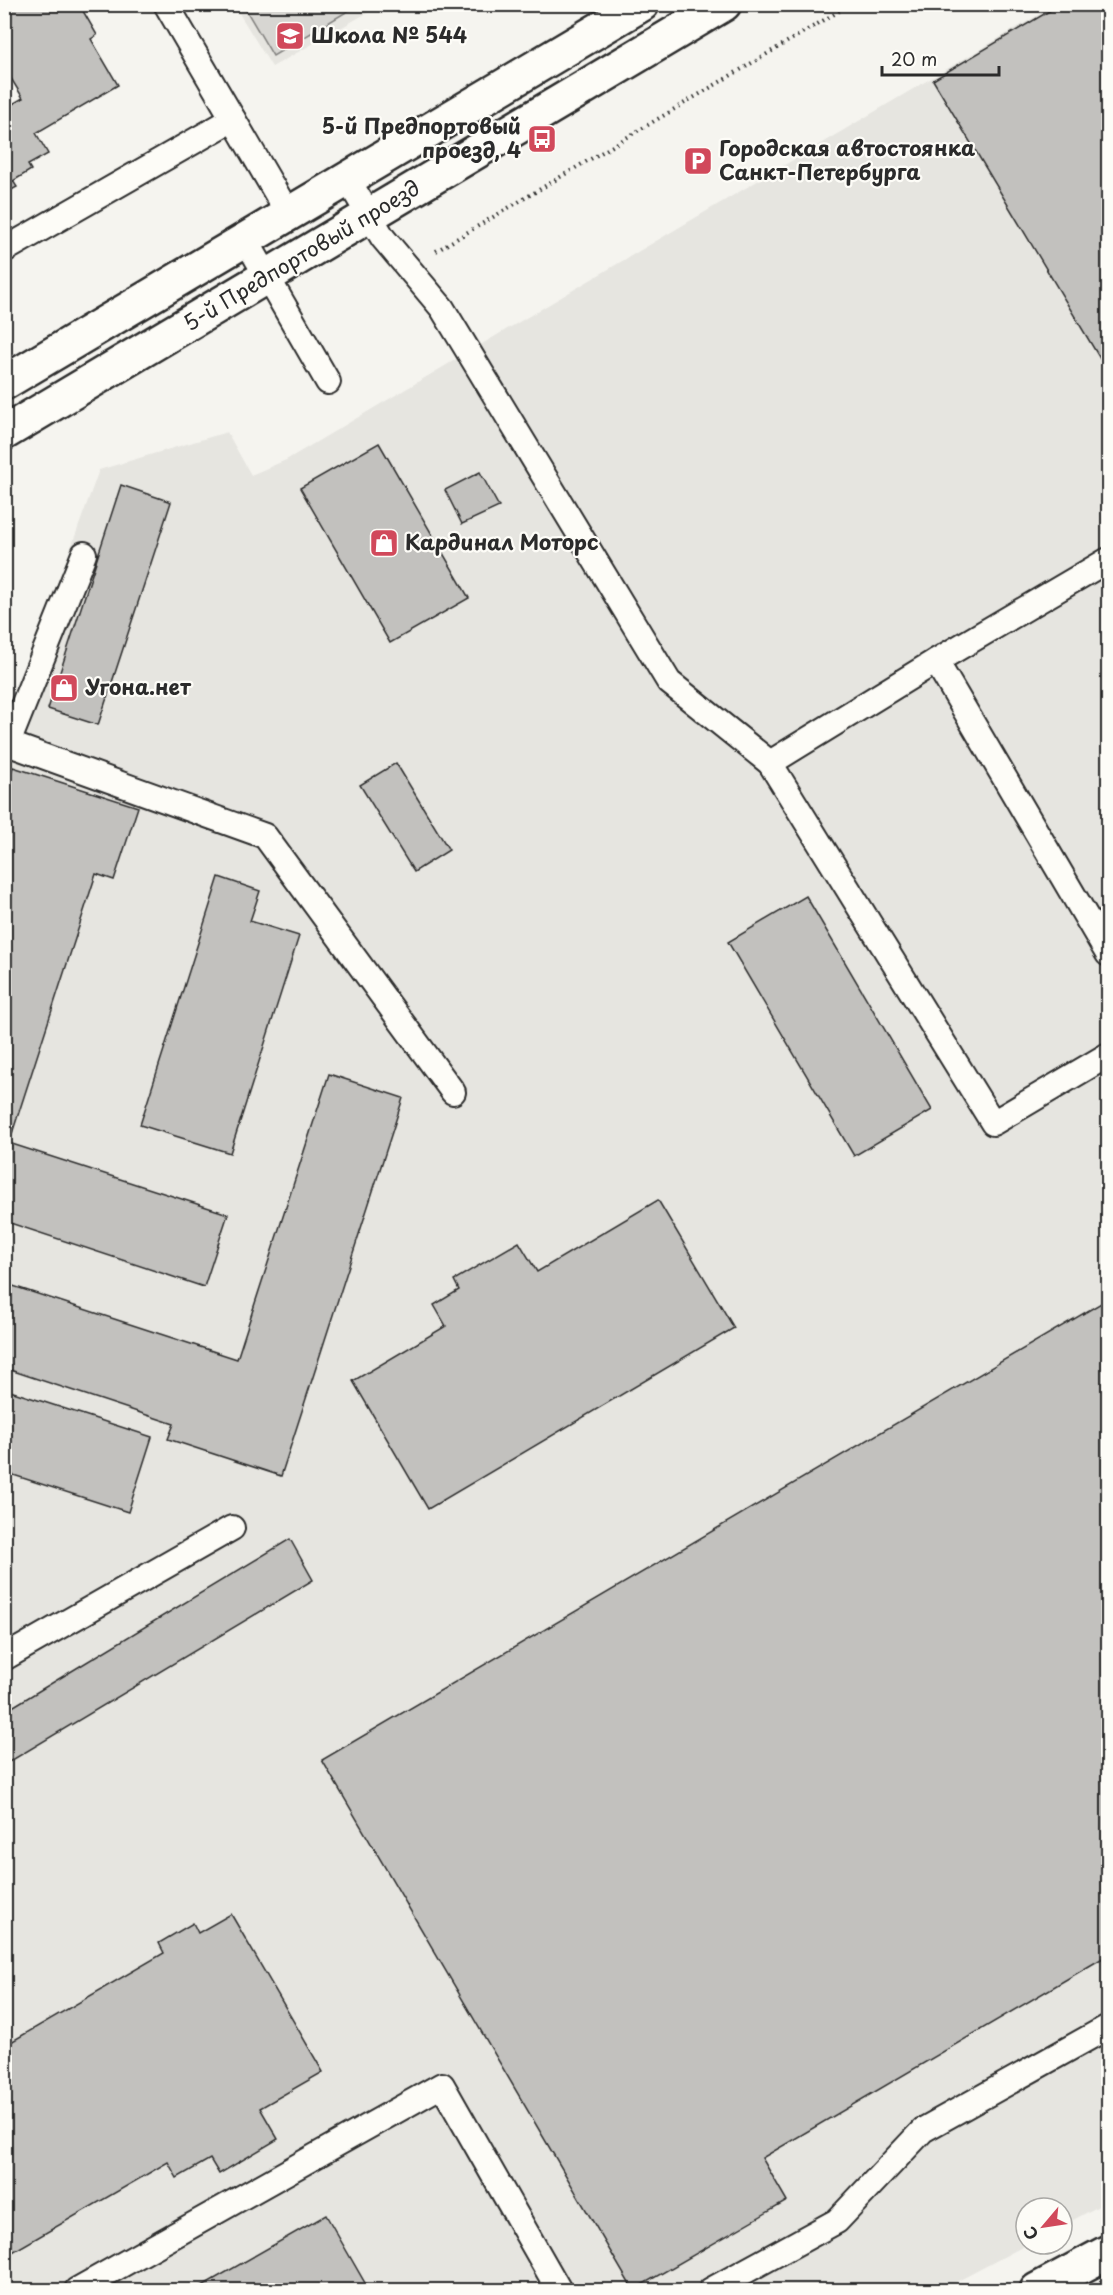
<svg xmlns="http://www.w3.org/2000/svg" width="1113" height="2295" font-family="'Playpen Sans',sans-serif">
	<style>
		.built { fill: #e6e5e0 }
		.green { fill: #d7d6d2; stroke: #81807e; stroke-width: 1.5 }
		.building { fill: #c2c1be; stroke: #2b2b2b; stroke-width: 1.5 }
		.lines { fill: none; stroke-linecap: round; stroke-linejoin: round }
		.lane-casing { stroke: #2b2b2b; stroke-width: 28 }
		.street-casing { stroke: #2b2b2b; stroke-width: 38 }
		.secondary-casing { stroke: #2b2b2b; stroke-width: 38 }
		.path { stroke: #2b2b2b; stroke-width: 4; stroke-dasharray: 1.5 4.5; stroke-linecap: butt }
		.lane { stroke: #fdfcf7; stroke-width: 24 }
		.street { stroke: #fdfcf7; stroke-width: 33 }
		.secondary { stroke: #fdfcf7; stroke-width: 33 }
		.labels { text-anchor: middle; stroke-width: 4.5; stroke-linejoin: round; paint-order: stroke }
		.poi-label { font-size: 21px; font-weight: bold; fill: #2b2b2b; stroke: #fdfcf7; text-anchor: start }
		.street-label { font-size: 21px; fill: #2b2b2b; stroke: #fdfcf7 }
	</style>
	<rect width="100%" height="100%" fill="#f5f4ef"/>
	<filter id="ink" filterUnits="userSpaceOnUse"><feTurbulence type="fractalNoise" baseFrequency=".0167" numOctaves="2"/><feDisplacementMap in="SourceGraphic" scale="12" xChannelSelector="R" yChannelSelector="G"/><feConvolveMatrix kernelMatrix="1 2 1 2 8 2 1 2 1" color-interpolation-filters="sRGB"/></filter>
	<g filter="url(#ink)">
		<g class="built">
			<polygon points="234,5 381,5 272,67"/>
			<polygon points="1055,5 1108,5 1108,2201 1062,2226 1062,2208 1026,2208 1026,2244 1028,2244 941,2290 5,2290 4,733 99,470 227,432 251,475 286,460"/>
		</g>
		<polygon class="green" points="243,5 358,5 273,56"/>
		<g class="building">
			<polygon points="4,4 79,4 97,35 91,39 118,85 36,133 48,154 28,165 31,170 13,181 17,187 4,194 4,109 23,98 4,67"/>
			<polygon points="1061,4 1108,4 1108,372 933,80"/>
			<polygon points="379,443 469,598 390,643 300,488"/>
			<polygon points="480,472 499,507 462,524 445,490"/>
			<polygon points="121,485 171,502 98,725 48,709"/>
			<polygon points="396,763 449,850 414,872 360,785"/>
			<polygon points="13,767 138,807 114,880 96,874 9,1143 228,1214 204,1287 4,1221 4,792"/>
			<polygon points="219,877 260,891 250,921 299,936 230,1153 140,1125"/>
			<polygon points="806,896 932,1110 854,1156 728,942"/>
			<polygon points="329,1074 403,1098 281,1476 168,1439 174,1424 4,1368 4,1283 237,1359"/>
			<polygon points="658,1200 734,1328 428,1509 353,1381 446,1326 434,1305 459,1290 454,1280 519,1242 537,1272"/>
			<polygon points="1108,1299 1108,1955 762,2158 787,2201 633,2290 322,1760"/>
			<polygon points="4,1389 152,1437 128,1512 4,1472"/>
			<polygon points="290,1539 313,1580 4,1765 4,1712"/>
			<polygon points="231,1914 323,2072 260,2108 278,2139 219,2174 210,2159 177,2178 168,2162 4,2257 4,2046 164,1953 159,1943 193,1923 198,1933"/>
			<polygon points="326,2215 369,2290 195,2290"/>
		</g>
		<g class="lines">
			<g class="lane-casing">
				<g id="lane">
					<polyline points="166,4 289,215"/>
					<polyline points="348,180 383,238 442,308 669,682 770,763 993,1123 1108,1055"/>
					<polyline points="246,240 328,382"/>
					<polyline points="4,250 233,119"/>
					<polyline points="936,661 1108,954"/>
					<polyline points="4,742 265,836 453,1092"/>
					<polyline points="8,743 84,554"/>
					<polyline points="770,763 936,661 1108,560"/>
					<polyline points="4,1658 232,1528"/>
					<polyline points="77,2290 442,2085 559,2290"/>
					<polyline points="711,2290 837,2221 923,2130 1108,2027"/>
				</g>
			</g>
			<g class="street-casing">
				<polyline id="street" points="1037,2290 1108,2252"/>
			</g>
			<g class="secondary-casing">
				<g id="secondary">
					<polyline points="4,383 642,4"/>
					<polyline points="4,433 724,4"/>
				</g>
			</g>
			<polyline class="path" points="436,251 851,4"/>
			<use href="#lane" class="lane"/>
			<use href="#street" class="street"/>
			<use href="#secondary" class="secondary"/>
		</g>
	</g>
	<defs>
		<g id="school-square" transform="scale(1.5)"><rect x="-9" y="-9" width="18" height="18" rx="4" fill="#d1495b" stroke="#fdfcf7"/><path d="M0-5L7-2L0 1L-7-2ZM-4 1L0 2.5L4 1V4Q0 6-4 4Z" fill="#fff"/></g>
		<g id="bus-square" transform="scale(1.5)"><rect x="-9" y="-9" width="18" height="18" rx="4" fill="#d1495b" stroke="#fdfcf7"/><path d="M-5-6H5V4H4V6H2V4H-2V6H-4V4H-5ZM-3.5-4V0h7V-4ZM-3.5 1.2v1.5H-2V1.2ZM2 1.2v1.5H3.5V1.2Z" fill="#fff"/></g>
		<g id="parking-square" transform="scale(1.5)"><rect x="-9" y="-9" width="18" height="18" rx="4" fill="#d1495b" stroke="#fdfcf7"/><path d="M-3.5-5.5H1a3.5 3.5 0 0 1 0 7H-1V5.5H-3.5ZM-1-3.4V-.6H.8a1.4 1.4 0 0 0 0-2.8Z" fill="#fff"/></g>
		<g id="shop-square" transform="scale(1.5)"><rect x="-9" y="-9" width="18" height="18" rx="4" fill="#d1495b" stroke="#fdfcf7"/><path d="M-5-2.5h2.3a2.7 3.5 0 0 1 5.4 0H5L5.5 6h-11ZM-1.5-2.5h3a1.5 2.3 0 0 0-3 0Z" fill="#fff"/></g>
	</defs>
	<g fill-rule="evenodd">
		<use href="#school-square" x="290" y="36"/>
		<use href="#bus-square" x="542" y="139"/>
		<use href="#parking-square" x="698" y="161"/>
		<use href="#shop-square" x="384" y="543"/>
		<use href="#shop-square" x="64" y="688"/>
	</g>
	<g class="labels">
		<g class="poi-label">
			<text x="311" y="43">Школа № 544</text>
			<text x="521" y="134" text-anchor="end">5-й Предпортовый<tspan x="521" dy="24">проезд, 4</tspan></text>
			<text x="719" y="156">Городская автостоянка<tspan x="719" dy="24">Санкт-Петербурга</tspan></text>
			<text x="405" y="550">Кардинал Моторс</text>
			<text x="85" y="695">Угона.нет</text>
		</g>
		<g class="street-label">
			<text transform="translate(302 256) rotate(-31)" y="7">5-й Предпортовый проезд</text>
		</g>
	</g>
	<rect width="1113" height="2295" fill="none" stroke="#fdfcf7" stroke-width="24"/>
	<rect x="12" y="12" width="1089" height="2271" fill="none" stroke="#2b2b2b" stroke-width="2" filter="url(#ink)"/>
	<g transform="translate(1044 2226) rotate(241)"><circle r="28" fill="#fdfcf7" stroke="#a9a8a5" stroke-width="1.5"/>
	<path d="M0-4.5L10 22L0 15L-10 22Z" fill="#d1495b"/>
	<text y="-9" font-size="16" font-weight="bold" text-anchor="middle" fill="#2b2b2b">С</text>
	</g>
	<path d="M882 66v9h117v-9" fill="none" stroke="#2b2b2b" stroke-width="3"/>
	<text x="891" y="66" font-size="18" fill="#2b2b2b" stroke="#fdfcf7" stroke-width="4.5" paint-order="stroke">20 m</text>
</svg>
